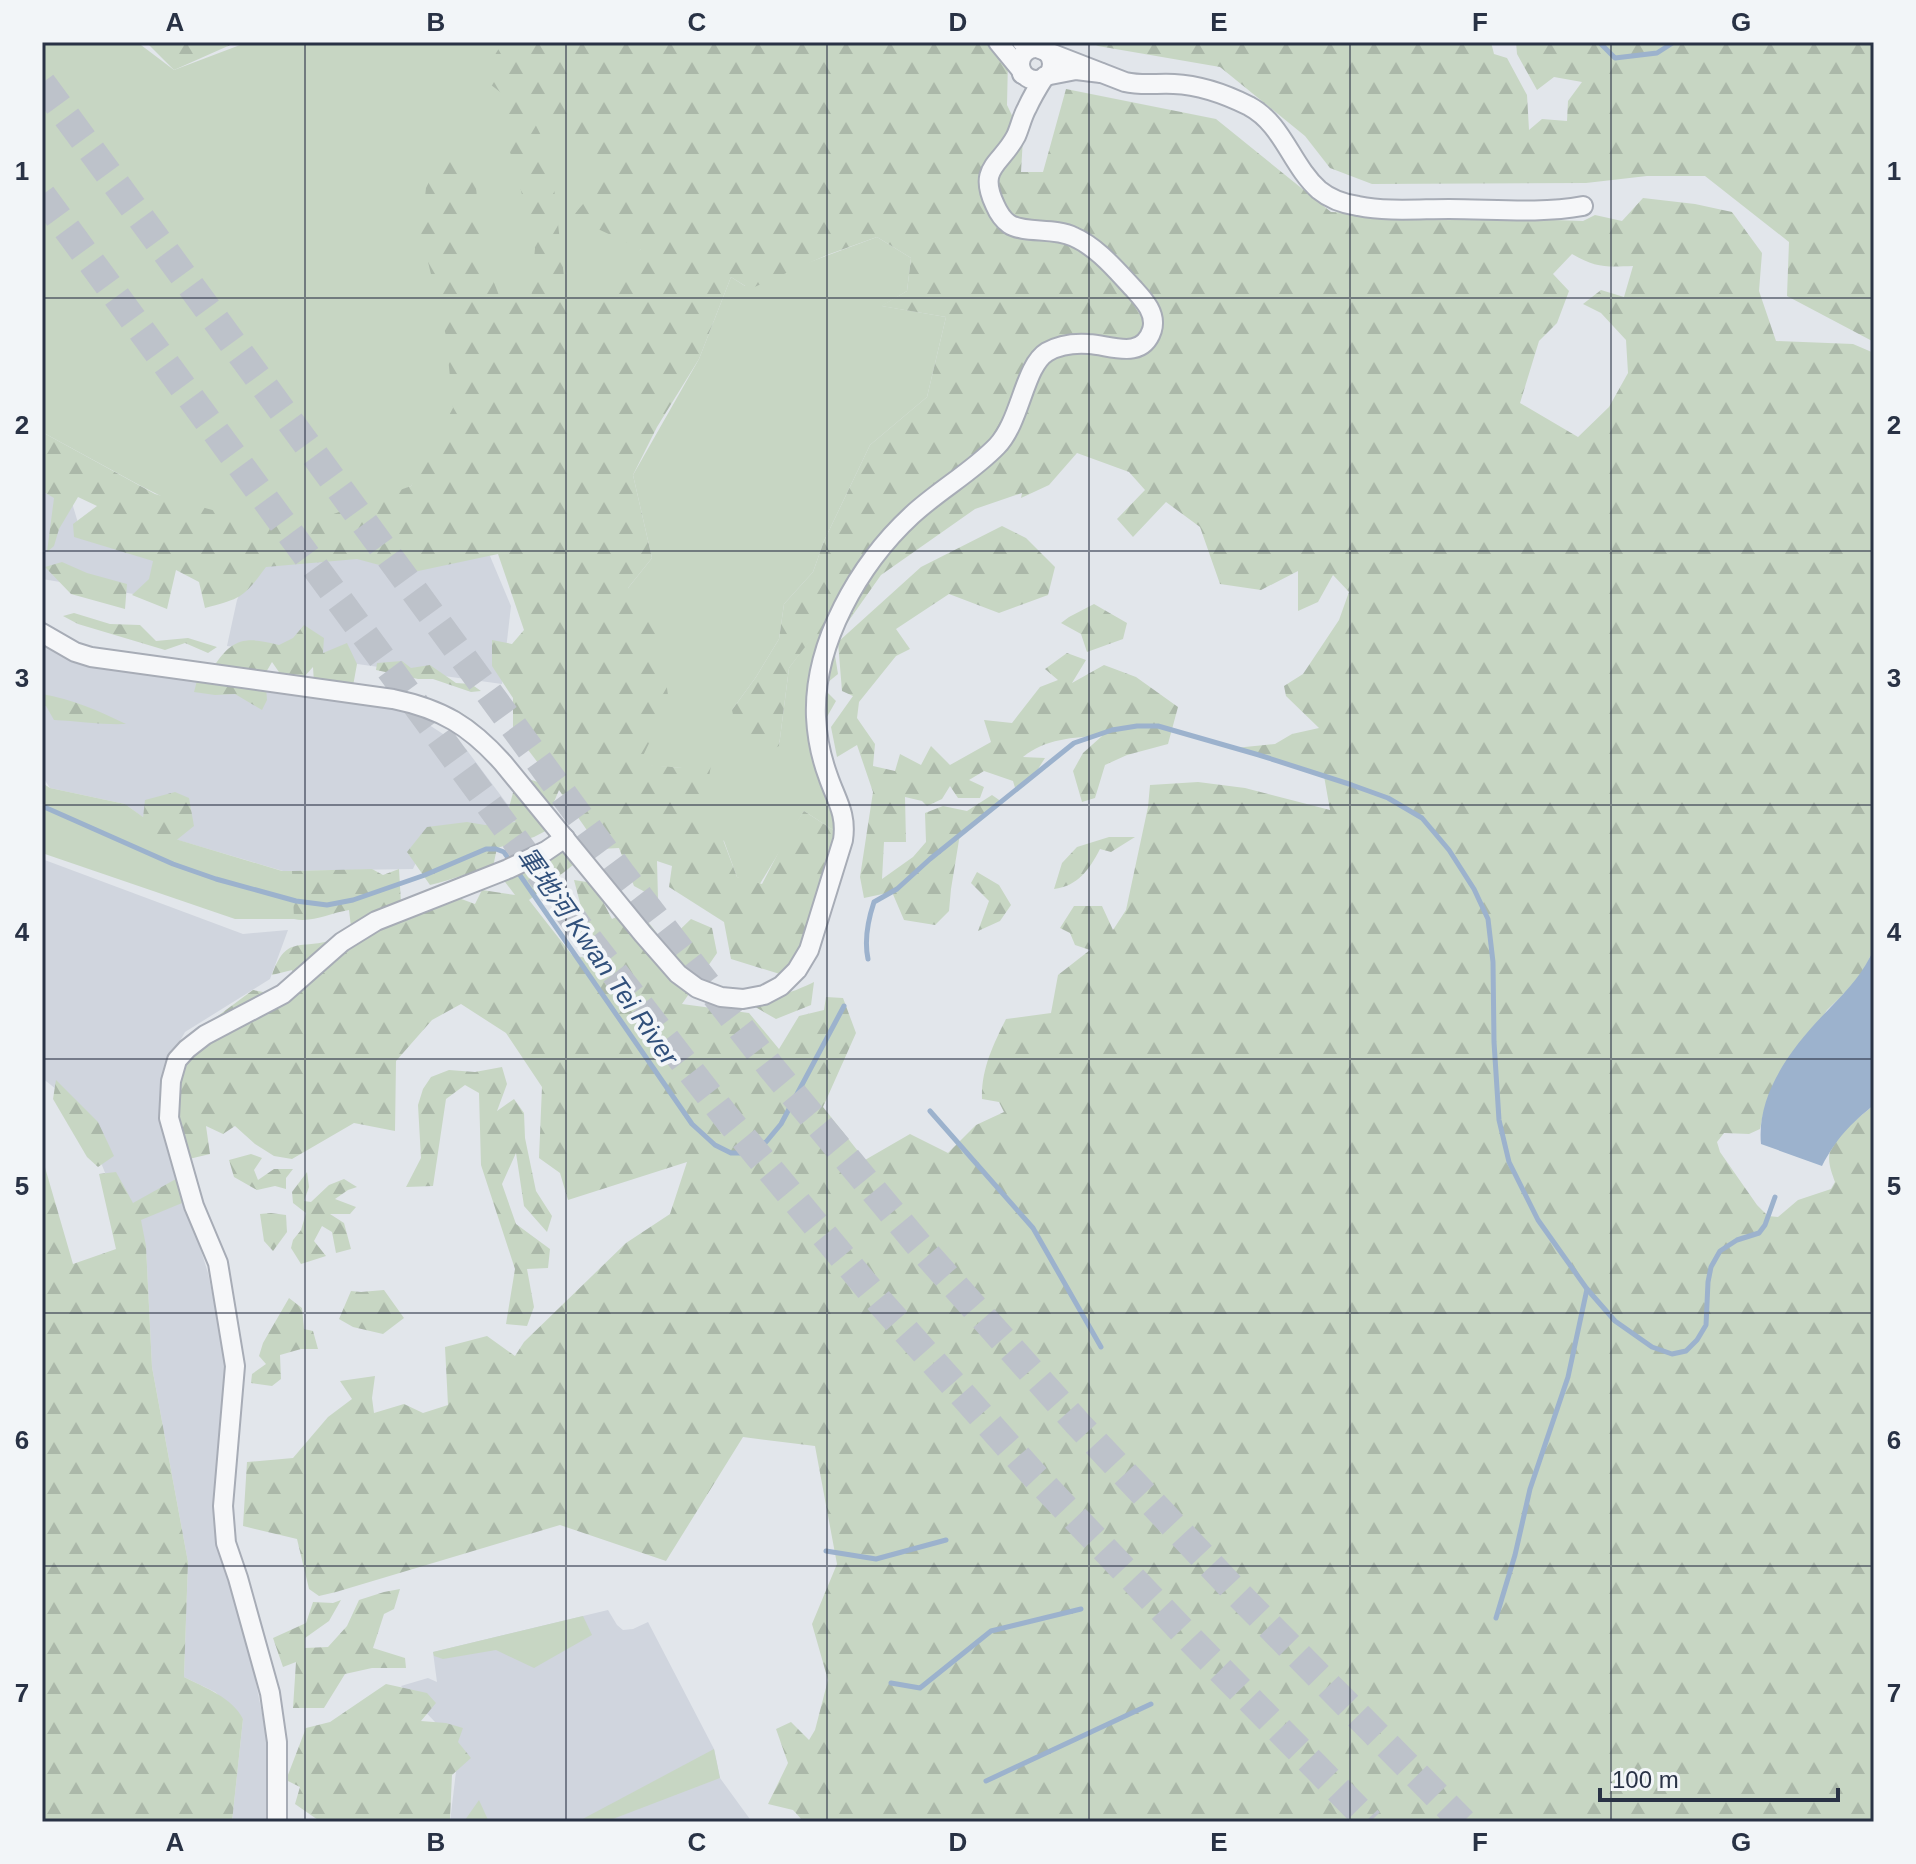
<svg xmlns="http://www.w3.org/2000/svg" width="1916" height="1864" font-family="Arial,'Noto Sans SC',sans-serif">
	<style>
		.built { fill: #d0d5de }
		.green { fill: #c7d6c3 }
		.forest { fill: url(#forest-firs); fill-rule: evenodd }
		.water { fill: #9cb2cd }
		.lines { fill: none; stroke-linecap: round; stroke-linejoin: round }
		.stream { stroke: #9cb2cd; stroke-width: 5 }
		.highway-tunnel { stroke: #bdc2ca; stroke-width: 28; stroke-dasharray: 28 14; stroke-linecap: butt }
		.minor-casing { stroke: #a7acb6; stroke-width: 22 }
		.minor { stroke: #f6f7f9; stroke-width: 18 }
		.grid { fill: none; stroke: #293245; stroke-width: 2; stroke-opacity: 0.55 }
		.labels { text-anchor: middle; stroke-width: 8; stroke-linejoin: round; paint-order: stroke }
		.water-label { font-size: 26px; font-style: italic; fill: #31507b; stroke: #f2f5f8 }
		.neatline { fill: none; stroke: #293245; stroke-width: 3 }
		.grid-label { font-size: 26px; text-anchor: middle; font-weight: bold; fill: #293245 }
	</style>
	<defs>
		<pattern id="forest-firs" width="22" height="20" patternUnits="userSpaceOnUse" patternTransform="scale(2)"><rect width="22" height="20" fill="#c7d6c3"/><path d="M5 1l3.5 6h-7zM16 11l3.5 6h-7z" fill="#abb8a9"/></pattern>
	</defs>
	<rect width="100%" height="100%" fill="#e2e6eb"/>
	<g class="built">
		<polygon points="42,479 69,493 82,536 167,556 158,598 42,579"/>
		<polygon points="487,549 511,606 502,684 227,646 237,600 255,559"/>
		<polygon points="42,637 88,665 397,704 466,749 529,833 426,840 413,869 283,871 171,838 125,804 50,788 42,776"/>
		<polygon points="42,859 243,934 288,930 270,979 185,1032 167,1064 164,1132 208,1273 225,1357 220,1548 246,1632 266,1734 266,1822 232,1822 243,1719 215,1692 184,1677 188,1562 152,1367 146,1246 134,1246 79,1107 42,1078"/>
		<polygon points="608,1610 617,1625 623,1630 633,1629 648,1622 714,1749 720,1778 752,1822 450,1822 457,1763 435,1722 401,1686 428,1678 437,1682 433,1652"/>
	</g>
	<g class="green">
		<polygon points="50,42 137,42 174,70 248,42 510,42 604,137 642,248 569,334 454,346 456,425 411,486 290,539 234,533 141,486 42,432 42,44"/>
		<polygon points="877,237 911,258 907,291 882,306 946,317 927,397 870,445 824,541 813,572 784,604 779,639 756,677 732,710 779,746 789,668 812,637 833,643 838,674 822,687 836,701 820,729 844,837 804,811 758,887 737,877 724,841 700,827 682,768 639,765 628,588 652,558 633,475 699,359 731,277 745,286"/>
		<polygon points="42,783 50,788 125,804 172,838 282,871 297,871 294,919 235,919 42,853"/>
		<polygon points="583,1616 592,1635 534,1668 496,1650 443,1659 434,1656 433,1652"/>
		<polygon points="714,1749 720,1778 605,1822 577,1822"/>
	</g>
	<g class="forest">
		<polygon points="146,42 237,42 174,70"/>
		<path d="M 503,42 L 986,42 L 1008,60 L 1007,105 L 1023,138 L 1021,172 L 1043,172 L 1066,89 L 1216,119 L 1331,212 L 1583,221 L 1595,215 L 1622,221 L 1643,198 L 1695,204 L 1732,212 L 1762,253 L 1759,291 L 1776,341 L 1853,344 L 1874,353 L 1874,948 L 1864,970 L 1851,987 L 1827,1010 L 1763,1115 L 1760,1129 L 1749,1134 L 1724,1133 L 1717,1142 L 1720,1152 L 1757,1205 L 1768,1216 L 1778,1217 L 1798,1200 L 1831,1189 L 1835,1182 C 1832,1173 1827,1162 1830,1151 C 1834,1136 1862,1115 1874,1105 L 1874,1822 L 804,1822 L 793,1810 L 768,1804 L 788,1763 L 776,1729 L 791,1722 L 809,1740 L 815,1730 L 828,1680 L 812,1624 L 837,1564 L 815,1446 L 743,1437 L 666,1561 L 560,1525 L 336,1592 L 319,1596 L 309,1589 L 297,1539 L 243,1526 L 247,1462 L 293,1458 L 328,1417 L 352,1399 L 340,1381 L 375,1376 L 372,1398 L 374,1413 L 404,1404 L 423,1413 L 448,1405 L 445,1347 L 487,1336 L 515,1356 L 524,1342 L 626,1243 L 670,1214 L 687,1162 L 568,1200 L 560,1173 L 539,1158 L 542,1087 L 506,1033 L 461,1004 L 432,1020 L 396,1061 L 395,1131 L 354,1123 L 292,1159 L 274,1156 L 255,1144 L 235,1126 L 223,1134 L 206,1126 L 210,1154 L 189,1159 L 164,1127 L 188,1038 L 253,990 L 294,998 L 292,970 L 272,975 C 286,936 298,949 329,941 C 337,939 344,932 351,927 L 349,910 C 330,913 312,923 294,919 L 292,871 L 372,869 L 383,875 L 399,869 L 401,903 L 445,893 L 475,904 L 482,890 L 515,895 L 499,874 L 560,848 L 573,865 L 529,900 L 572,955 L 590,959 L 608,946 L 574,939 L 586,926 L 574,880 L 593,883 L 612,919 L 637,907 L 665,944 L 691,919 L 712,928 L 717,953 L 682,1004 L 749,1013 L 779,1049 L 799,1016 L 824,1010 L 826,997 L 843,998 L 856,1033 L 823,1107 L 865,1160 L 910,1134 L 948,1153 L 976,1125 L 1004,1112 L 999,1102 L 982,1099 C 981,1070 993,1045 1006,1019 L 1051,1013 L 1058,975 L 1090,950 L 1075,945 L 1070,933 L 1060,928 L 1074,906 L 1102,906 L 1113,930 L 1126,910 L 1148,807 L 1150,785 L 1198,782 L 1245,788 L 1330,810 L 1324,776 L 1235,748 L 1275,744 L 1292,734 L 1319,728 L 1286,696 L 1284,686 L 1303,674 L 1339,620 L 1349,592 L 1333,575 L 1318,602 L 1298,611 L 1298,571 L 1261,590 L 1220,584 L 1200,527 L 1166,502 L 1133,537 L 1117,519 L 1145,490 L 1129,472 L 1077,453 L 1049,485 L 1021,498 L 1022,493 L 975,509 L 881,575 L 833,643 L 812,638 L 789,668 L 779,746 L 764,753 L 739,742 L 732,710 L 756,677 L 779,639 L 784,604 L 813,572 L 824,541 L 870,445 L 927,397 L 946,317 L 881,306 L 907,291 L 911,258 L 877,237 L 827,255 L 750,289 L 731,277 L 699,359 L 657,427 L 633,475 L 652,558 L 628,588 L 658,626 L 669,702 L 639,764 L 682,768 L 712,760 L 700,826 L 722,837 L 737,877 L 762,884 L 786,838 L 804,811 L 844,837 L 803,951 L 783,975 L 731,959 L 724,922 L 669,887 L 672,866 L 657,861 L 658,899 L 634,886 L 619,848 L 600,849 L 559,790 L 551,809 L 555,826 L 534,837 L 497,848 L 493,867 C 471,871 452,880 430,885 L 407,852 L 427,827 L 467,822 L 485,825 L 516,822 L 507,815 L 514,789 L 453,715 L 457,710 L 475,722 L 510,755 L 525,778 L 541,783 L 551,780 L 513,730 L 513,698 L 492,666 L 492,640 L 512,644 L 524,630 L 498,554 L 409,573 L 357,559 L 266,567 C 243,598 242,598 205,608 L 199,582 L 176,570 L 167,609 L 132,595 L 149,579 L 153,561 L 74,537 L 73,524 L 97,506 L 78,497 L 59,529 L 54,546 L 47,552 L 54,498 L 42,491 L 42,432 L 155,494 L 223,513 L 303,525 L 411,486 L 453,408 L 446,336 L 421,233 L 426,188 L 445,149 L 474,169 L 483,254 L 500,298 L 531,301 L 535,248 L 517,174 L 502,127 L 513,102 L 481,77 ZM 530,114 L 550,129 L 590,142 L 589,197 L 572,217 L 641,249 L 612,274 L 569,321 L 550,153 ZM 1572,254 C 1596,268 1606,267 1633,266 L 1624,297 L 1601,290 L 1583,304 L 1601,313 L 1626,340 L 1628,373 L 1609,407 L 1578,437 L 1520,403 L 1539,341 L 1557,323 L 1569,291 L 1553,274 Z"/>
		<polygon points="1090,42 1491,42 1494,54 1507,58 1527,95 1529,130 1542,119 1567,121 1568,101 1582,82 1554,77 1537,90 1517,54 1516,42 1874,42 1874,342 1787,296 1789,242 1705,176 1647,176 1586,183 1372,184 1330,168 1305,136 1220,67 1098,46"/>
		<path d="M 1002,526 L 1026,538 L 1055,567 L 1048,595 L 999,613 L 949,594 L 896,629 L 910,649 L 896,656 L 859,702 L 857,718 L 875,744 L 873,766 L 895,771 L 900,754 L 921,765 L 931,746 L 950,765 L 991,742 L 984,720 L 1012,723 L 1040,687 L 1058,680 L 1045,669 L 1067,653 L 1086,660 L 1072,683 L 1104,665 L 1136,677 L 1178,707 L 1168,744 L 1127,755 L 1105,765 L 1095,798 L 1082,802 L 1073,771 L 1083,753 L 1102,736 C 1073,737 1045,739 1023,757 L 1045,758 L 1038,769 L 1016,791 L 1013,781 L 984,771 L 969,780 L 984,787 L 980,798 L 958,798 L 950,786 L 942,799 L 927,806 L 922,801 L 905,797 L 906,842 L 884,842 L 882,879 L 913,857 L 926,842 L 925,813 L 943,806 L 967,811 L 992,795 L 1002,802 L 960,834 L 951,889 L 949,911 L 935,925 L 904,920 L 892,892 L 864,898 L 860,877 L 873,792 L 857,745 L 837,757 L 831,727 L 853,696 L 842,691 L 838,642 L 921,567 Z"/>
		<polygon points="62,562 87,573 127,584 125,609 71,594 45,567"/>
		<polygon points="1094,604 1127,623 1123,639 1087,652 1081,634 1061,623 1069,617"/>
		<polygon points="74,613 110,624 140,625 156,641 188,638 217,647 208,653 185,643 165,650 78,624 63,616"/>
		<path d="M 304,625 L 324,638 L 323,653 L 347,643 L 357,664 L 353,686 L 314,683 L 313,667 L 303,678 L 281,675 L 272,662 L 265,674 L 267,700 L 262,710 L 235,694 L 215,695 L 194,692 L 200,669 L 212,670 C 231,638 245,636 279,645 L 293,638 Z"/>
		<polygon points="402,661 411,668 430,665 456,683 471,684 481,691 471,692 433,679 418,679 376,670 377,663"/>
		<path d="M 42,694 C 72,699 99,711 126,724 C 102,725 78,721 54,720 L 46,706 L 42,706 Z"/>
		<polygon points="175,792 189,798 194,826 163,851 142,827 145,800"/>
		<path d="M 1109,837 L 1135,837 L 1111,852 L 1100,849 C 1089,870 1078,886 1054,889 L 1062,863 L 1077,847 Z"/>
		<polygon points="977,872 999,885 1011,905 1000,921 978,931 989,901 971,883"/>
		<path d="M 814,982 L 811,1005 L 776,1019 L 738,997 C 772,998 783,997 814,982 Z"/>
		<polygon points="502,1067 507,1084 497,1111 514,1099 524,1113 525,1138 536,1191 552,1216 547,1232 524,1206 516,1153 502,1184 516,1224 550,1249 548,1268 527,1269 534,1307 527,1326 506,1324 515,1269 481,1165 479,1093 465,1085 446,1099 433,1186 406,1187 421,1158 418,1105 423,1089 431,1077 449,1070 475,1072"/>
		<polygon points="56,1080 98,1122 114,1156 98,1167 87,1157 53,1099"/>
		<polygon points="251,1154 262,1158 254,1170 258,1180 274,1169 293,1169 286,1178 286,1189 275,1186 257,1190 234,1177 229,1160"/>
		<path d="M 42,1157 L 73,1264 L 116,1249 L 99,1174 L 116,1172 L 133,1203 L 183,1175 L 187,1201 L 141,1220 L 146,1246 L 152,1367 L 188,1562 L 184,1677 C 205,1688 232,1697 243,1719 L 232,1822 L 42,1822 Z"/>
		<polygon points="307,1172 309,1187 304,1201 311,1202 329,1185 344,1179 357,1187 348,1190 335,1199 356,1207 350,1214 330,1214 344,1223 351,1249 336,1253 332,1232 322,1226 314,1241 326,1256 301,1264 291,1248 293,1240 301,1230 306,1213 293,1203 292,1192"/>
		<polygon points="271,1213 286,1215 287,1232 273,1251 264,1241 260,1214"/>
		<polygon points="384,1290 404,1318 383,1334 353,1327 339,1319 351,1291 361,1292"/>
		<polygon points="289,1298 302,1308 304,1329 313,1331 318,1349 301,1349 280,1355 281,1379 272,1386 251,1383 252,1374 266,1364 259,1356 263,1343"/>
		<polygon points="400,1589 394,1609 384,1614 373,1648 405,1658 406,1668 372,1668 345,1674 324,1708 293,1708 296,1662 283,1667 273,1638 306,1623 313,1602 333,1603 341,1600 329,1621 305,1638 305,1648 328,1647 347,1626 359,1600 384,1592"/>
		<polygon points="386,1684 427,1693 436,1703 421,1721 446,1723 463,1728 458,1742 471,1758 452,1775 450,1819 465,1820 479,1800 489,1822 321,1822 295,1804 300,1787 286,1780 306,1728 330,1722"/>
	</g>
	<path class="water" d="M 1874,948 L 1874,1105 C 1850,1124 1836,1139 1822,1166 L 1761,1144 C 1756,1092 1795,1043 1830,1008 C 1848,989 1864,973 1874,948 Z"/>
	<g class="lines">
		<g class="stream">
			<polyline points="1599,42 1615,58 1657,53 1674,42"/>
			<polyline points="42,806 173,864 216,879 296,901 327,905 353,900 425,875 486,849 496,849 504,852 692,1124 715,1145 731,1153 746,1153 766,1142 781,1124 844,1006"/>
			<path d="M 868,959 C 864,940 868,920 874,902 L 897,889 L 930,859 L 1074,743 L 1112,730 L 1137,726 L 1158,726 L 1259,755 L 1349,784 L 1388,798 L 1422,818 L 1449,850 L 1474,889 L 1488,919 L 1493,962 L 1494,1042 L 1499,1120 L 1509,1162 L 1538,1220 L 1587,1289 L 1615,1321 L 1652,1347 L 1672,1354 L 1686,1351 L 1697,1340 L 1706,1325 L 1708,1282 L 1711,1267 L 1720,1251 L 1737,1240 L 1759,1233 L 1765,1225 L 1775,1197"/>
			<polyline points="930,1111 1033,1228 1101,1347"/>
			<polyline points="826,1551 876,1559 946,1540"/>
			<polyline points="1496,1618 1515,1555 1530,1489 1568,1377 1587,1289"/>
			<polyline points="891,1683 920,1688 991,1631 1081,1609"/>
			<polyline points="986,1781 1151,1704"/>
		</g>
		<g class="highway-tunnel">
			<polyline points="42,83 621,873 770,1066 923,1250 1078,1424 1237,1593 1463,1822"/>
			<polyline points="42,195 579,927 727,1118 879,1301 1034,1475 1191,1640 1370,1822"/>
		</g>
		<g class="minor-casing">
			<g id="minor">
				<polyline points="998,42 1021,70 1022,74"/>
				<path d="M 1022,42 L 1125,82 C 1142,86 1157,83 1174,84 C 1199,85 1227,95 1249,106 C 1283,124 1291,165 1319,190 C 1330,199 1344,204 1358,206 C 1387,212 1419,209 1449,209 C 1493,209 1539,214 1583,206"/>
				<circle cx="1036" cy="64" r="16"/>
				<path d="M 42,633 L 75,652 L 91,657 L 393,699 C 442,709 470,726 503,763 L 643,934 L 678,974 L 697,988 L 721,997 L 743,999 L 764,995 L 781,986 L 797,970 L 809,950 L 843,840 C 847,813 836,800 828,776 C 821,757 817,738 816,717 C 813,644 859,564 912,515 C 939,490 972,472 997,446 C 1021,421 1024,366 1047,352 C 1059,345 1075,343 1089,344 C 1110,345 1142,361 1152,330 C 1157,313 1143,299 1133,288 C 1116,270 1097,247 1074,237 C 1054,227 1024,234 1009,224 C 1002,219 998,212 995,205 C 977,167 1001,165 1016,136 C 1020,127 1022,117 1027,108 C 1032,97 1038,87 1045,76 L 1076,70 L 1101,73"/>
				<polyline points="277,1822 277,1742 270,1693 238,1578 226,1543 223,1506 235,1366 218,1263 194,1206 169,1118 171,1081 177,1060 187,1049 205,1035 283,994 342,942 376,921 508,869 546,851 565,838"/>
			</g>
		</g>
		<use href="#minor" class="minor"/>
	</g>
	<path class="grid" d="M 305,42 L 305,1822M 566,42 L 566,1822M 827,42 L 827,1822M 1089,42 L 1089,1822M 1350,42 L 1350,1822M 1611,42 L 1611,1822M 42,298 L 1874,298M 42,551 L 1874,551M 42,805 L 1874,805M 42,1059 L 1874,1059M 42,1313 L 1874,1313M 42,1566 L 1874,1566"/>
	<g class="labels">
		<g class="water-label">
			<text transform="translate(598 956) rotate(55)" y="9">軍地河 Kwan Tei River</text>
		</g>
	</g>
	<rect width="1916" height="1864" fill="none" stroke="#f2f5f8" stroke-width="88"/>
	<path d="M1600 1788v12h238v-12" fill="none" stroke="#293245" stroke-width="4"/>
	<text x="1612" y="1788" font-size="24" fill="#293245" stroke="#f2f5f8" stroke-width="6" paint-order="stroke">100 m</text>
	<rect x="44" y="44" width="1828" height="1776" class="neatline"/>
	<g class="grid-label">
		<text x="175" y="31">A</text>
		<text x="436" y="31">B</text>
		<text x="697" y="31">C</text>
		<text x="958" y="31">D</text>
		<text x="1219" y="31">E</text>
		<text x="1480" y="31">F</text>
		<text x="1741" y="31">G</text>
		<text x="22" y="180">1</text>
		<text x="1894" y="180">1</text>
		<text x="22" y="434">2</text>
		<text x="1894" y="434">2</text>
		<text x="22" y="687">3</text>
		<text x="1894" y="687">3</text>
		<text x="22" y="941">4</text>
		<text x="1894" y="941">4</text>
		<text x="22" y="1195">5</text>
		<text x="1894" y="1195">5</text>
		<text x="22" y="1449">6</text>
		<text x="1894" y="1449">6</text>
		<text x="22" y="1702">7</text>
		<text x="1894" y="1702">7</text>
		<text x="175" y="1851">A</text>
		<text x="436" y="1851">B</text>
		<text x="697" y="1851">C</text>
		<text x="958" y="1851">D</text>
		<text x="1219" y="1851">E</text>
		<text x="1480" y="1851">F</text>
		<text x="1741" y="1851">G</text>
	</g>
</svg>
